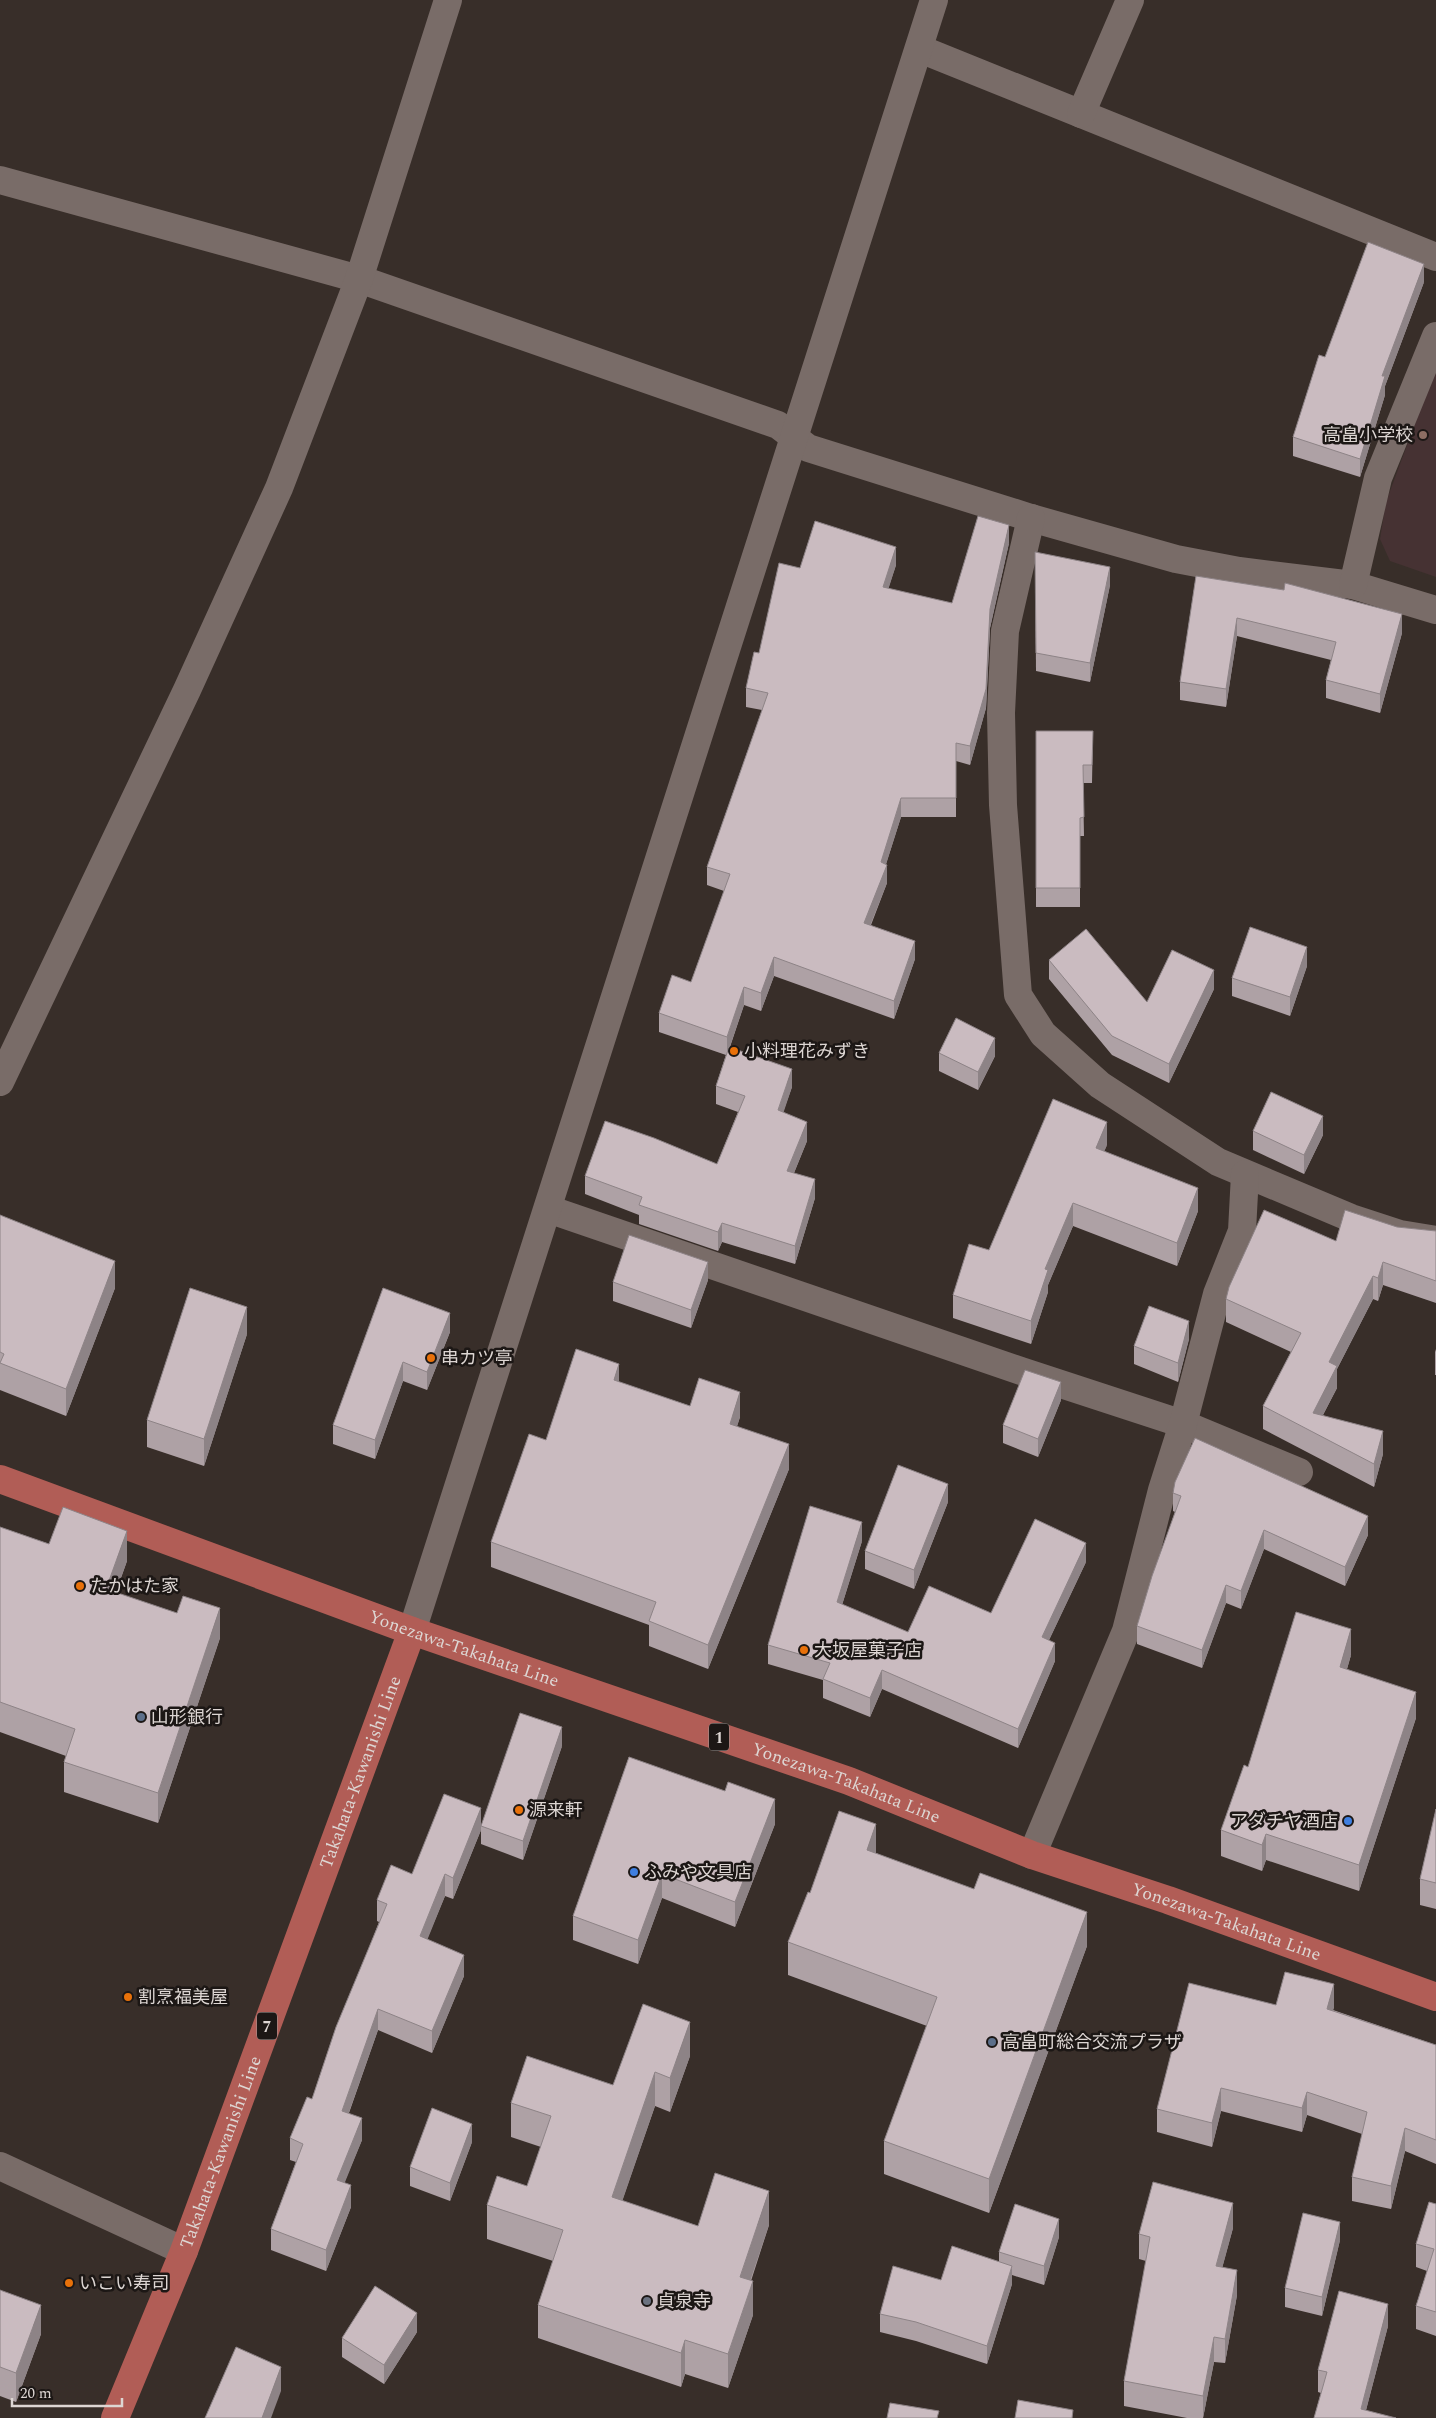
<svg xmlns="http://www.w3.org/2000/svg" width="1436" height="2418" font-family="Spectral,'Noto Sans JP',serif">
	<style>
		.education { fill: #463233 }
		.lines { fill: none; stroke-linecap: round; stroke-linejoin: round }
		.minor { stroke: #796c68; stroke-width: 28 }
		.major { stroke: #b15d56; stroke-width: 28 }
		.wall { fill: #aea1a5 }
		.shaded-wall { fill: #8d8386 }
		.building { fill: #cabbc0; stroke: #8d8386 }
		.education-dot { fill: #8d6e63; stroke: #1c1715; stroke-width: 2 }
		.food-dot { fill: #e8710a; stroke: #1c1715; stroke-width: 2 }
		.service-dot { fill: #5c6f8a; stroke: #1c1715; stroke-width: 2 }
		.shop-dot { fill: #3f7fe0; stroke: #1c1715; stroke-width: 2 }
		.worship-dot { fill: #6b7280; stroke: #1c1715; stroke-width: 2 }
		.labels { text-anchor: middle; stroke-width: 5; stroke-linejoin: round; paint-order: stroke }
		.shield { fill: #1c1715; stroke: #a39d9a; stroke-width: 1 }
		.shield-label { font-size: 16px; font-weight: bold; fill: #ddd6d3 }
		.poi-label { font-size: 18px; fill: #ddd6d3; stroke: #1c1715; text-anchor: start }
		.street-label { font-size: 18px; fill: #ddd6d3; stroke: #1c1715 }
	</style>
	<rect width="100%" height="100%" fill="#382e29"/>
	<polygon class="education" points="1436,367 1436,577 1390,561 1380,539 1386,502"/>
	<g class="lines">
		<g class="minor">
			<polyline points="920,49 1436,257"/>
			<polyline points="1081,114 1130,0"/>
			<polyline points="0,180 359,279 778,425 808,448 1031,518 1176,559 1239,571 1353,585 1436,610"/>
			<polyline points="1031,518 1005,631 1001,713 1003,805 1018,995 1043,1034 1100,1085 1218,1162 1351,1218 1400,1234 1436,1240"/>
			<polyline points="1353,585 1378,478 1436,336"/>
			<polyline points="0,1082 187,690 279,488 359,279 448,0"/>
			<polyline points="548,1209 1021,1371 1183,1424 1299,1472"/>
			<polyline points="412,1631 934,0"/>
			<polyline points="1032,1855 1126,1631 1162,1490 1183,1424 1217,1294 1242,1231 1245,1174"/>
			<polyline points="0,2166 184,2251"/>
		</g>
		<g class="major">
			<path id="s1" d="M 0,1479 L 412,1631 L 849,1781 L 1032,1855 L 1168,1900 L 1436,1997"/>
			<path id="s2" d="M 115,2418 L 184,2251 L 412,1631"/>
		</g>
	</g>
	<g class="wall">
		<polygon points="1424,282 1385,386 1385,395 1360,477 1293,456 1293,437 1325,357"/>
		<polygon points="1009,543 990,628 986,708 970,765 956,761 956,817 901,817 886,864 887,883 871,925 915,959 894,1019 774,976 761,1011 744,1005 730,1047 792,1087 783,1112 807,1141 794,1173 815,1198 795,1264 722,1242 718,1251 639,1224 639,1215 585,1194 585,1176 717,1164 738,1112 716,1104 716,1086 726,1055 659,1032 659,1013 691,982 724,891 707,885 707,867 762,710 746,707 746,688 759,653 800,568 896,565 888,589 952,603"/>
		<polygon points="1035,552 1110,585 1090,682 1036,671"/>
		<polygon points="1196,576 1402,633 1380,713 1326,698 1326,680 1331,660 1237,636 1226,707 1180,700 1180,682"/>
		<polygon points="1036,731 1093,731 1092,783 1083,783 1084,836 1080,836 1080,907 1036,907"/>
		<polygon points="1049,960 1147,1002 1214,989 1169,1083 1112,1055 1049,979"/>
		<polygon points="1307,966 1290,1016 1232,996 1232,978"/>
		<polygon points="939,1053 995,1056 978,1090 939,1071"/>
		<polygon points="1253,1131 1323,1135 1304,1174 1253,1150"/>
		<polygon points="1107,1145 1104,1151 1198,1211 1177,1266 1073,1226 1048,1285 1048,1292 1031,1344 953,1318 953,1295 989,1250"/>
		<polygon points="0,1215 115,1288 66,1416 0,1390"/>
		<polygon points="1397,1227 1436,1231 1436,1303 1383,1285 1378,1301 1373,1299 1337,1369 1337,1388 1323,1415 1383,1454 1374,1487 1263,1429 1263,1406 1291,1352 1226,1322 1226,1299 1336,1241"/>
		<polygon points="708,1280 691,1328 613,1301 613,1282"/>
		<polygon points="383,1288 450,1332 427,1390 403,1381 375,1459 333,1444 333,1425"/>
		<polygon points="247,1334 204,1466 147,1447 147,1420"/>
		<polygon points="1189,1339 1178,1382 1134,1364 1134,1346"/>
		<polygon points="1436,1349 1436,1375 1435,1375 1435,1352"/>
		<polygon points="619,1382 690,1406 740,1417 737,1426 789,1469 708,1669 649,1646 649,1625 491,1567 491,1542 546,1440"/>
		<polygon points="1061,1400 1038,1457 1003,1443 1003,1425"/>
		<polygon points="1173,1493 1368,1535 1345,1586 1264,1549 1241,1609 1226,1603 1202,1668 1137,1644 1137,1626 1175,1512 1173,1511"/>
		<polygon points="948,1502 914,1589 865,1569 865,1551"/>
		<polygon points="0,1527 49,1544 127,1561 116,1592 220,1638 158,1823 64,1792 64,1762 66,1756 0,1732"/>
		<polygon points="862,1541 842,1605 908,1632 991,1613 1086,1562 1049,1640 1055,1661 1018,1748 882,1689 870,1717 823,1698 823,1680 768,1664 768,1645"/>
		<polygon points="1351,1655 1347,1669 1416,1718 1359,1891 1266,1860 1262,1871 1221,1856 1221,1830 1248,1767"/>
		<polygon points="562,1746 523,1860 481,1844 481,1826"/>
		<polygon points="629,1757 775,1824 735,1927 662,1898 638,1964 573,1940 573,1916"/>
		<polygon points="1436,1809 1436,1909 1420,1905 1420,1879"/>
		<polygon points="481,1830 453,1899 445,1896 427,1939 464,1976 432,2053 378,2030 349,2113 362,2140 344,2183 351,2207 326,2271 271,2250 271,2229 296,2162 290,2160 290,2138 312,2099 379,1922 377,1921 377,1900 412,1874"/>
		<polygon points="876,1853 1087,1946 989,2213 884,2174 884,2141 927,2026 788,1975 788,1942 810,1893"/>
		<polygon points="1276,2005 1334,2007 1333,2010 1436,2045 1436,2164 1405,2151 1391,2209 1352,2201 1352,2177 1362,2134 1307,2115 1302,2132 1221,2111 1212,2147 1157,2132 1157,2109"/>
		<polygon points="690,2056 670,2112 655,2106 622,2201 698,2226 769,2225 751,2281 753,2315 728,2388 685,2374 681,2387 538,2338 538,2305 553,2261 487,2239 487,2205 527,2186 541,2147 511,2137 511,2103 613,2085"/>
		<polygon points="472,2142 450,2201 410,2186 410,2167"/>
		<polygon points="1436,2204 1436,2336 1416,2329 1416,2306 1427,2271 1416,2267 1416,2244"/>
		<polygon points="1233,2228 1222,2268 1237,2295 1225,2363 1214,2362 1203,2418 1187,2418 1124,2406 1124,2381 1146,2261 1139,2259 1139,2234"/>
		<polygon points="1059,2237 1044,2285 1012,2275 1012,2284 987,2364 916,2341 880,2332 880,2314 941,2280 999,2262 999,2252"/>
		<polygon points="1340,2240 1322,2316 1285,2307 1285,2288"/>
		<polygon points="0,2290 41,2334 16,2402 0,2396"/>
		<polygon points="1388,2326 1366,2410 1314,2418 1321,2393 1318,2392 1318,2370"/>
		<polygon points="417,2332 384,2384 342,2357 342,2338"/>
	</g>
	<g class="shaded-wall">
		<polygon points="1424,264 1424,282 1385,386 1385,395 1360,477 1360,459 1382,376"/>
		<polygon points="1009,525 1009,543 990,628 986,708 970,765 970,746 990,609"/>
		<polygon points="896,547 896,565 883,606 883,587"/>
		<polygon points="1110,567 1110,585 1090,682 1090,663"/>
		<polygon points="1402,614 1402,633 1380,713 1380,694"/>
		<polygon points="1237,618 1237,636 1226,707 1226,689"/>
		<polygon points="901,798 901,817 883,874 887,865 887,883 864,941 864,923 881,862"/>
		<polygon points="915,941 915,959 894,1019 894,1001"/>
		<polygon points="1307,947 1307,966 1290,1016 1290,997"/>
		<polygon points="774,957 774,976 761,1011 761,993"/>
		<polygon points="1214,970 1214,989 1169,1083 1169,1064"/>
		<polygon points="744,987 744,1005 727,1055 727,1037"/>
		<polygon points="995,1038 995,1056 978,1090 978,1072"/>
		<polygon points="792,1069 792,1087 778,1129 778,1110"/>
		<polygon points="1323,1116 1323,1135 1304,1174 1304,1155"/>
		<polygon points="807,1122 807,1141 787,1190 787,1171"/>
		<polygon points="1107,1122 1107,1145 1096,1171 1096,1148"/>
		<polygon points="815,1179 815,1198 795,1264 795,1246"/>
		<polygon points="1198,1188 1198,1211 1177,1266 1177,1243"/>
		<polygon points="1073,1203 1073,1226 1048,1285 1048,1292 1031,1344 1031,1321 1045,1269"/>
		<polygon points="722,1223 722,1242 718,1251 718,1232"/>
		<polygon points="115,1261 115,1288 66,1416 66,1389"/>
		<polygon points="708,1262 708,1280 691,1328 691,1310"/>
		<polygon points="1383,1262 1383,1285 1378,1301 1378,1278"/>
		<polygon points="1373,1276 1373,1299 1337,1369 1337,1388 1314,1432 1313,1413 1329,1362"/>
		<polygon points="247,1307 247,1334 204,1466 204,1439"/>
		<polygon points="450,1313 450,1332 427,1390 427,1372"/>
		<polygon points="1189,1321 1189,1339 1178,1382 1178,1363"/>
		<polygon points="403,1362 403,1381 375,1459 375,1440"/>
		<polygon points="619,1364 619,1389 614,1380"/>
		<polygon points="1061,1382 1061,1400 1038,1457 1038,1439"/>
		<polygon points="740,1392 740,1417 730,1449 730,1424"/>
		<polygon points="1383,1431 1383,1454 1374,1487 1374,1464"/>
		<polygon points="789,1444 789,1469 708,1669 708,1645"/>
		<polygon points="948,1484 948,1502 914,1589 914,1570"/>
		<polygon points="1368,1516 1368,1535 1345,1586 1345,1567"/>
		<polygon points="862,1522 862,1541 837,1621 837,1602"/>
		<polygon points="1264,1530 1264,1549 1241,1609 1241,1591"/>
		<polygon points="127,1531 127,1561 106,1619 106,1589"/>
		<polygon points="1086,1543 1086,1562 1042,1655 1042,1637"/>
		<polygon points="1226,1585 1226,1603 1202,1668 1202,1650"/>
		<polygon points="220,1608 220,1638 158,1823 158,1793"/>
		<polygon points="1351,1629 1351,1655 1340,1693 1340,1667"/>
		<polygon points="1055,1643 1055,1661 1018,1748 1018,1729"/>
		<polygon points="882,1670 882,1689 870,1717 870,1698"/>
		<polygon points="1416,1692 1416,1718 1359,1891 1359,1865"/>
		<polygon points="562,1727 562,1746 523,1860 523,1841"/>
		<polygon points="775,1799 775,1824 735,1927 735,1902"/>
		<polygon points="481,1808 481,1830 453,1899 453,1878"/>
		<polygon points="876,1824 876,1858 867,1850"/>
		<polygon points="1266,1834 1266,1860 1262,1871 1262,1845"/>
		<polygon points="445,1874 445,1896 420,1958 420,1936"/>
		<polygon points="662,1874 662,1898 638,1964 638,1940"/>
		<polygon points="1087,1912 1087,1946 989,2213 989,2179"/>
		<polygon points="464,1955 464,1976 432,2053 432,2031"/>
		<polygon points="1334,1984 1334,2007 1327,2032 1327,2009"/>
		<polygon points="378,2009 378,2030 342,2132 342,2111"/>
		<polygon points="690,2022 690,2056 670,2112 670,2078"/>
		<polygon points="655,2072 655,2106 612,2231 612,2197"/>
		<polygon points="1221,2088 1221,2111 1212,2147 1212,2123"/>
		<polygon points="1307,2092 1307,2115 1302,2132 1302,2108"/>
		<polygon points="362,2118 362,2140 337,2202 337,2180"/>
		<polygon points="472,2124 472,2142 450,2201 450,2183"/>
		<polygon points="1405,2128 1405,2151 1391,2209 1391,2186"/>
		<polygon points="351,2185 351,2207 326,2271 326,2250"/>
		<polygon points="769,2191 769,2225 740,2311 740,2277"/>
		<polygon points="1233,2203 1233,2228 1216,2291 1216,2266"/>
		<polygon points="1059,2219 1059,2237 1044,2285 1044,2266"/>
		<polygon points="1340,2222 1340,2240 1322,2316 1322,2297"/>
		<polygon points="1012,2266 1012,2284 987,2364 987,2346"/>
		<polygon points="1237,2270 1237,2295 1225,2363 1225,2339"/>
		<polygon points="753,2281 753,2315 728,2388 728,2354"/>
		<polygon points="1388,2304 1388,2326 1364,2418 1361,2409"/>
		<polygon points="41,2305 41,2334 16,2402 16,2373"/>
		<polygon points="417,2313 417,2332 384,2384 384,2365"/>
		<polygon points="1214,2337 1214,2362 1203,2418 1203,2396"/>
		<polygon points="685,2340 685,2374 681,2387 681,2353"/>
		<polygon points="281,2367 281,2391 271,2418 262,2418"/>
	</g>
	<g class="building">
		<polygon points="1368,242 1424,264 1382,376 1385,376 1360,459 1293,437 1319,355 1325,357"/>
		<polygon points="978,516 1009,525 990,609 986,689 970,746 956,743 956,798 901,798 881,862 887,865 864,923 915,941 894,1001 774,957 761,993 744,987 727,1037 659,1013 672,975 691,982 730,874 707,867 768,693 746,688 754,652 759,653 779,563 800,568 815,521 896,547 883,587 952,603"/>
		<polygon points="1035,552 1110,567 1090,663 1036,653"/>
		<polygon points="1196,576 1284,590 1285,583 1402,614 1380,694 1326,680 1336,642 1237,618 1226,689 1180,682"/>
		<polygon points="1036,731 1093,731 1092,765 1083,765 1084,817 1080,818 1080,888 1036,888"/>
		<polygon points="1250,927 1307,947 1290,997 1232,978"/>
		<polygon points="1086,929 1147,1002 1172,950 1214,970 1169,1064 1112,1036 1049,960"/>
		<polygon points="956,1018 995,1038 978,1072 939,1053"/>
		<polygon points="729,1047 792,1069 778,1110 807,1122 787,1171 815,1179 795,1246 722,1223 718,1232 639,1205 642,1197 585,1176 605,1121 654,1138 717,1164 745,1096 716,1086"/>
		<polygon points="1271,1092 1323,1116 1304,1155 1253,1131"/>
		<polygon points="1053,1099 1107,1122 1096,1148 1198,1188 1177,1243 1073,1203 1045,1269 1048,1270 1031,1321 953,1295 969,1244 989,1250"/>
		<polygon points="1264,1210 1336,1241 1345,1210 1397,1227 1436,1231 1436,1281 1383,1262 1378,1278 1373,1276 1329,1362 1337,1366 1313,1413 1383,1431 1374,1464 1263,1406 1301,1333 1226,1299 1229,1287"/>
		<polygon points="0,1215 115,1261 66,1389 0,1363 4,1354 0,1352"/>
		<polygon points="629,1235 708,1262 691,1310 613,1282"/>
		<polygon points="190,1288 247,1307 204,1439 147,1420"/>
		<polygon points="383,1288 450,1313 427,1372 403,1362 375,1440 333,1425"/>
		<polygon points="1149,1306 1189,1321 1178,1363 1134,1346"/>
		<polygon points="576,1349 619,1364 614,1380 690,1406 699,1378 740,1392 730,1424 789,1444 708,1645 649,1621 656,1602 491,1542 529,1434 546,1440"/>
		<polygon points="1025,1370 1061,1382 1038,1439 1003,1425"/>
		<polygon points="1195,1438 1368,1516 1345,1567 1264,1530 1241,1591 1226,1585 1202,1650 1137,1626 1152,1576 1181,1496 1173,1493 1175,1482"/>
		<polygon points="898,1465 948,1484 914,1570 865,1551"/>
		<polygon points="810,1506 862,1522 837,1602 908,1632 929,1586 991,1613 1035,1519 1086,1543 1042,1637 1055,1643 1018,1729 882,1670 870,1698 823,1679 830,1663 768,1645"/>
		<polygon points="63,1507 127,1531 106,1589 177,1613 183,1596 220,1608 158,1793 64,1762 75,1729 0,1702 0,1527 49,1544"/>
		<polygon points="1296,1612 1351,1629 1340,1667 1416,1692 1359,1865 1266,1834 1262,1845 1221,1830 1244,1765 1248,1767"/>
		<polygon points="520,1713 562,1727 523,1841 481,1826"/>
		<polygon points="629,1757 725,1791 728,1782 775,1799 735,1902 662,1874 638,1940 573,1916"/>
		<polygon points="444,1794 481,1808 453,1878 445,1874 420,1936 464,1955 432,2031 378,2009 342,2111 362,2118 337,2180 351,2185 326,2250 271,2229 303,2144 290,2138 307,2097 312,2099 336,2027 387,1904 377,1900 391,1865 412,1874"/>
		<polygon points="1436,1809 1436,1883 1420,1879"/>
		<polygon points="839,1811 876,1824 867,1850 974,1889 980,1873 1087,1912 989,2179 884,2141 937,1997 788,1942 808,1892 810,1893"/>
		<polygon points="1285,1972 1334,1984 1327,2009 1436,2045 1436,2140 1405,2128 1391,2186 1352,2177 1367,2112 1307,2092 1302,2108 1221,2088 1212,2123 1157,2109 1189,1983 1276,2005"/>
		<polygon points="643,2004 690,2022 670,2078 655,2072 612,2197 698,2226 715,2173 769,2191 740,2277 753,2281 728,2354 685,2340 681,2353 538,2305 563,2230 487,2205 497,2176 527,2186 551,2116 511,2103 527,2056 613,2085"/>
		<polygon points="432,2108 472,2124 450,2183 410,2167"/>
		<polygon points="1153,2182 1233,2203 1216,2266 1237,2270 1225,2339 1214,2337 1203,2396 1124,2381 1150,2237 1139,2234"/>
		<polygon points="1429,2202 1436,2204 1436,2312 1416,2306 1434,2249 1416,2244"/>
		<polygon points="1015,2204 1059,2219 1044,2266 999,2252"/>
		<polygon points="1303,2213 1340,2222 1322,2297 1285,2288"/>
		<polygon points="952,2246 1012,2266 987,2346 916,2322 880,2314 893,2266 941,2280"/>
		<polygon points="375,2286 417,2313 384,2365 342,2338"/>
		<polygon points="0,2290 41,2305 16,2373 0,2367"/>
		<polygon points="1339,2291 1388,2304 1361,2409 1396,2418 1314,2418 1327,2372 1318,2370"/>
		<polygon points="236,2347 281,2367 262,2418 205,2418"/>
		<polygon points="1018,2400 1073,2410 1072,2418 1015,2418"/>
		<polygon points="890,2403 939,2411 937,2418 887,2418"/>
	</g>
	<circle class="education-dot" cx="1423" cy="435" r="5"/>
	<g class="food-dot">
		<circle cx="734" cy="1051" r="5"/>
		<circle cx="431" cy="1358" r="5"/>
		<circle cx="80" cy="1586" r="5"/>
		<circle cx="804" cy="1650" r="5"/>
		<circle cx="519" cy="1810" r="5"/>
		<circle cx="128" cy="1997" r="5"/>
		<circle cx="69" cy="2283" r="5"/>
	</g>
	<g class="service-dot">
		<circle cx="141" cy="1717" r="5"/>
		<circle cx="992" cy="2042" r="5"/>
	</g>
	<g class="shop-dot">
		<circle cx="1348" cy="1821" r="5"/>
		<circle cx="634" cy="1872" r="5"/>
	</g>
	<circle class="worship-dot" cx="647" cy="2301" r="5"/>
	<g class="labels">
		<g class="shield">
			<rect x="709" y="1723.5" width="20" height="27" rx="4"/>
			<rect x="257" y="2012.5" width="20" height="27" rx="4"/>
		</g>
		<g class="shield-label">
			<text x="719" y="1743">1</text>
			<text x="267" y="2032">7</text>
		</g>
		<g class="poi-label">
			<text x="1413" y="441" text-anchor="end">高畠小学校</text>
			<text x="744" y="1057">小料理花みずき</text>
			<text x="441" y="1364">串カツ亭</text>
			<text x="90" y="1592">たかはた家</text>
			<text x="814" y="1656">大坂屋菓子店</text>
			<text x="151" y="1723">山形銀行</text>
			<text x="529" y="1816">源来軒</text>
			<text x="1338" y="1827" text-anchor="end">アダチヤ酒店</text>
			<text x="644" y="1878">ふみや文具店</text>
			<text x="138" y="2003">割烹福美屋</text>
			<text x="1002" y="2048">高畠町総合交流プラザ</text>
			<text x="79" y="2289">いこい寿司</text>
			<text x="657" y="2307">貞泉寺</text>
		</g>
		<g class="street-label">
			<text dy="6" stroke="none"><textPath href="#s1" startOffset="494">Yonezawa-Takahata Line</textPath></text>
			<text dy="6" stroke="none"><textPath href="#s2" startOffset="691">Takahata-Kawanishi Line</textPath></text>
			<text dy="6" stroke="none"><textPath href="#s1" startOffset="899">Yonezawa-Takahata Line</textPath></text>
			<text dy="6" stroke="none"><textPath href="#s1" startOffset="1304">Yonezawa-Takahata Line</textPath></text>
			<text dy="6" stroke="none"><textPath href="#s2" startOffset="286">Takahata-Kawanishi Line</textPath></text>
		</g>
	</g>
	<path d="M12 2398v8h110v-8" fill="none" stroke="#ddd6d3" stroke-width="2.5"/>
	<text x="20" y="2398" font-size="15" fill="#ddd6d3" stroke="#1c1715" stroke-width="4" paint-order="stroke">20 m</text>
</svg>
